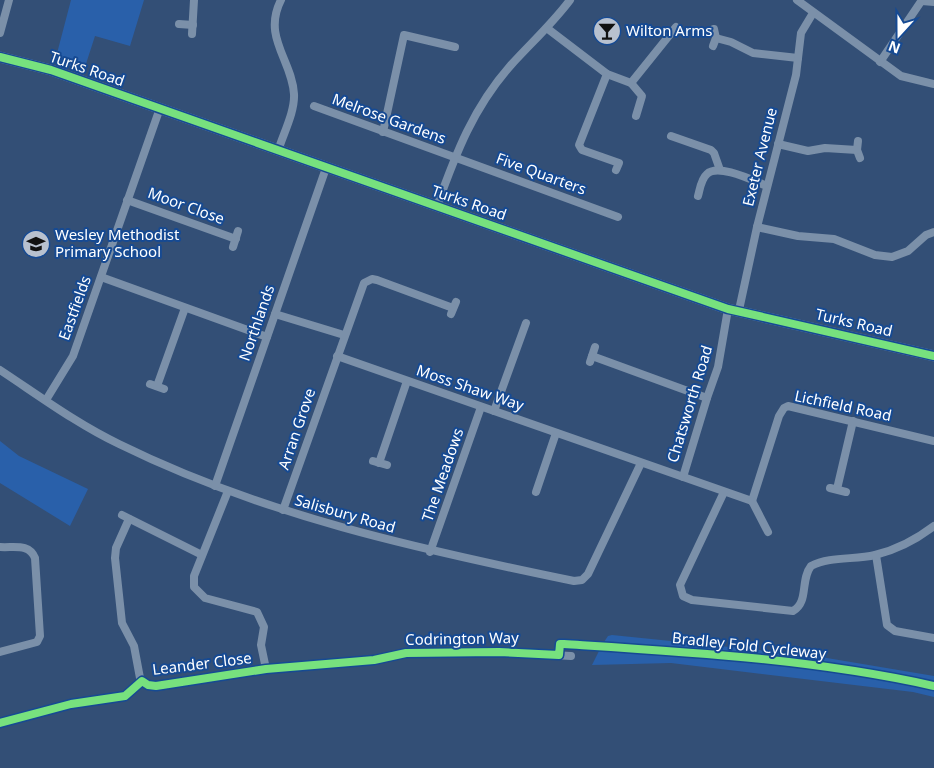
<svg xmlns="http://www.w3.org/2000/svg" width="934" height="768" font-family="'Noto Sans',sans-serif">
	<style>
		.green { fill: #2960aa }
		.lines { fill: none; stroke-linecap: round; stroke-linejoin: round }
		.street { stroke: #7b90a9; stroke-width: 8 }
		.secondary { stroke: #778aa5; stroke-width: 11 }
		.cycleway-casing { stroke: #164a93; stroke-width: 11 }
		.cycleway { stroke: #77e17e; stroke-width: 8 }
		.labels { text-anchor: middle; stroke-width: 4; stroke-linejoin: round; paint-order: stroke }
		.poi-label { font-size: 15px; fill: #fff; stroke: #164a93; text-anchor: start }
		.street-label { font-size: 15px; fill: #fff; stroke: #164a93 }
	</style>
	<rect width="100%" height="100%" fill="#334f76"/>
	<g class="green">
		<polygon points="71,0 144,0 130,46 95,36 84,70 55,61"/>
		<polygon points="0,441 19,456 88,489 70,526 0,483"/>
		<path d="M 612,635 L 809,655 L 934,676 L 934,683 C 825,659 715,650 604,642 L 608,636 Z"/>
		<path d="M 600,649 C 712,658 824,667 934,690 L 934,697 L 913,692 L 671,663 L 592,665 Z"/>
	</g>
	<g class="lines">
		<g class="street">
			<polyline points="797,0 901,76 934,84"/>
			<polyline points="922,1 934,2"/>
			<polyline points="179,24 193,25"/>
			<polyline points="548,29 607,74 631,83 676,27"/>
			<polyline points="0,33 9,0"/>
			<polyline points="192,34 194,0"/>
			<polyline points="716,38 731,42 753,53 798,58"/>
			<polyline points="713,46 716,38 714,29"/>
			<polyline points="880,62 922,0"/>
			<polyline points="607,74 579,145 582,150 619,163 616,170"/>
			<polyline points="631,83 642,96 636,116"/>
			<polyline points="314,106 618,217"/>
			<polyline points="383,132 404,35 455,47"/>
			<polyline points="671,136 711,150 714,153 720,170"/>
			<polyline points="858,141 857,150 860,158"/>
			<polyline points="778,144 808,151 825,148 857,150"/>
			<path d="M 278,151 C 283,134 295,112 294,94 C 292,60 262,37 281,0"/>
			<path d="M 698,196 C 700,189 701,179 707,174 C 718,163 754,181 767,186"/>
			<polyline points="127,200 236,239"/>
			<path d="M 437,206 C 456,153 473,108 511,65 C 531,43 552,24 570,0"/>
			<polyline points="757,227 798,236 834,239 875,255 892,257 908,251 926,235 934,232"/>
			<polyline points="233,247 238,231"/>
			<polyline points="101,277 267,337"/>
			<polyline points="739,310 757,227 796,75 801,33 813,13"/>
			<polyline points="275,314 344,335"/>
			<polyline points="451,314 456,302"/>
			<polyline points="337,356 752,501"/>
			<polyline points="592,356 707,398"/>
			<polyline points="590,362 595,347"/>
			<path d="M 0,370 C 38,395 77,424 119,444 C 263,515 418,549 574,581 L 582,580 L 588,574 L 641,463"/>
			<polyline points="150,384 164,389"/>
			<polyline points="157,386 185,308"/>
			<polyline points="46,400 73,356 160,108"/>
			<polyline points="494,411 526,323"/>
			<polyline points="373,461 387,465"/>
			<polyline points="379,463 407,381"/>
			<polyline points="683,477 707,398 718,367 728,309"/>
			<polyline points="215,486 326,168"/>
			<polyline points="830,488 846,492"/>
			<polyline points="837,489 853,421"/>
			<polyline points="228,491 194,576 194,587 205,598 257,612 264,627 261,645 266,669"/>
			<polyline points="536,492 556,433"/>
			<path d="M 724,492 L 680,585 L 683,596 L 692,600 L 793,611 C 809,602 800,580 811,566 C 830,556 855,560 875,555 C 896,550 917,539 934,526"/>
			<polyline points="752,501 779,416 784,408 788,406 934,441"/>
			<polyline points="752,501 768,532"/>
			<polyline points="283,510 364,283 372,279 377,280 453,308"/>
			<polyline points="122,515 202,555"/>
			<polyline points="129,519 116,548 115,558 122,623 134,646 140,678 148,685 156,686 266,669 374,660 406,653 499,652 571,656"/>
			<path d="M 0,547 C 14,548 29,543 35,558 L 40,636 L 37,642 L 0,652"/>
			<polyline points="430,552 481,407"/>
			<polyline points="876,555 887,625 895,631 934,638"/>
			<polyline points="559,655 560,644"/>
			<polyline points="0,723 71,704"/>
		</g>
		<polyline class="secondary" points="0,57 51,70 728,309 934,356"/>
		<g class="cycleway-casing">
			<g id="cycleway">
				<polyline points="0,57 51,70 728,309 934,356"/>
				<path d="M 0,723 L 71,704 L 125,696 L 142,681 L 148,685 L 156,686 L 266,669 L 374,660 L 406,653 L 499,652 L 559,655 L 560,644 L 564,644 C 688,652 813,659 934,686"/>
			</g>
		</g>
		<use href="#cycleway" class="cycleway"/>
	</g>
	<defs>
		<g id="bar-disc" transform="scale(1.4375)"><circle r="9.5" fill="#b8c1cf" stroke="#164a93"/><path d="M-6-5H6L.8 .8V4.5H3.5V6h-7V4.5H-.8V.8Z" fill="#111"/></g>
		<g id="school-disc" transform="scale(1.4375)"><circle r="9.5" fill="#b8c1cf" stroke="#164a93"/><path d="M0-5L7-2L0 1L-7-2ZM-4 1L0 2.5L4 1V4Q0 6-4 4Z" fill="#111"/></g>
	</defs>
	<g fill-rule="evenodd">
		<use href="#bar-disc" x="607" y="31"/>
		<use href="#school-disc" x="36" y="244"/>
	</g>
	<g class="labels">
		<g class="poi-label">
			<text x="626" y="36">Wilton Arms</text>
			<text x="55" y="240">Wesley Methodist<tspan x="55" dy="17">Primary School</tspan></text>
		</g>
		<g class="street-label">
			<text transform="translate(87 69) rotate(19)" y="5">Turks Road</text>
			<text transform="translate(389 119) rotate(20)" y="5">Melrose Gardens</text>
			<text transform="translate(760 157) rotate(-76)" y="5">Exeter Avenue</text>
			<text transform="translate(541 174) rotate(20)" y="5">Five Quarters</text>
			<text transform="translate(469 203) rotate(19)" y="5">Turks Road</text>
			<text transform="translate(186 206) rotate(20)" y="5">Moor Close</text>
			<text transform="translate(75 308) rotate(-70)" y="5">Eastfields</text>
			<text transform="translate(257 323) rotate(-71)" y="5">Northlands</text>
			<text transform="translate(854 323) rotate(13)" y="5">Turks Road</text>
			<text transform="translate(470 388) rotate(19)" y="5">Moss Shaw Way</text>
			<text transform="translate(690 404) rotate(-73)" y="5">Chatsworth Road</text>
			<text transform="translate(843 406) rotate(12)" y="5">Lichfield Road</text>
			<text transform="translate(297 429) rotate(-71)" y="5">Arran Grove</text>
			<text transform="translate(443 475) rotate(-71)" y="5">The Meadows</text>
			<text transform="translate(345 514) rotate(16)" y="5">Salisbury Road</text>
			<text transform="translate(462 639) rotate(-1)" y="5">Codrington Way</text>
			<text transform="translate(749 646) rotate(6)" y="5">Bradley Fold Cycleway</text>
			<text transform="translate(202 664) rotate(-7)" y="5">Leander Close</text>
		</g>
	</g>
	<g transform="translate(899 35) rotate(201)" stroke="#164a93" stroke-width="4" paint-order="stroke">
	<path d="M0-4L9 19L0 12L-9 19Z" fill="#ffffff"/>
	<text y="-8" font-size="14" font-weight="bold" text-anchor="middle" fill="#ffffff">N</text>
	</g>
</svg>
